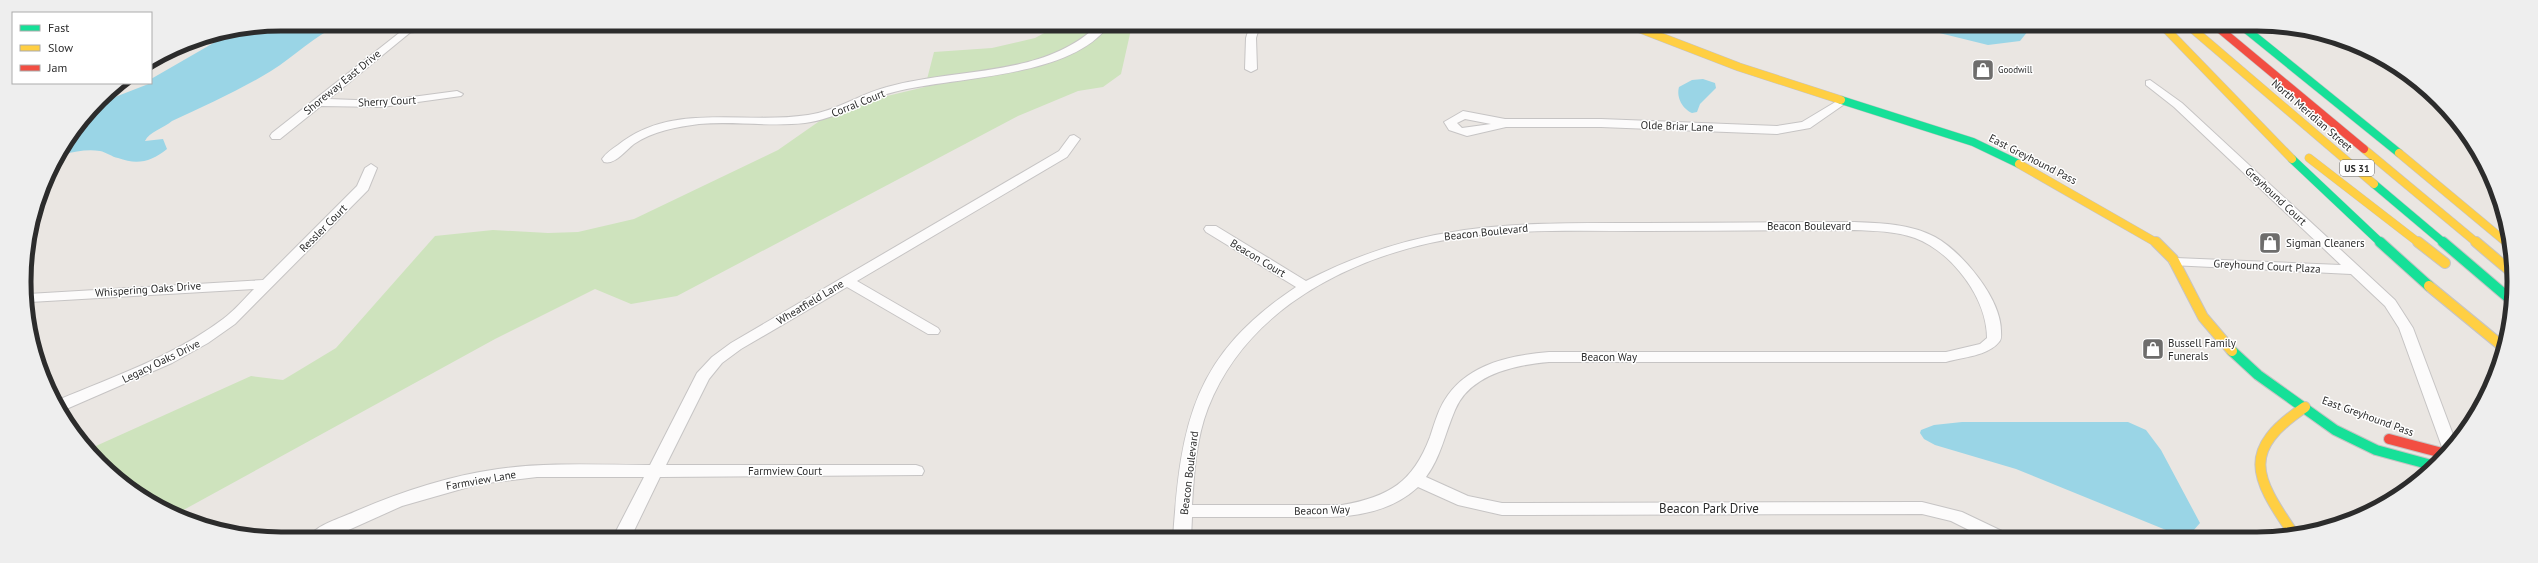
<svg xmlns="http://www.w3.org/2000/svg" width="2538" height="563" font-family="'PT Sans',sans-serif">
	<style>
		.green { fill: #cee3bd }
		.water { fill: #9ad5e6 }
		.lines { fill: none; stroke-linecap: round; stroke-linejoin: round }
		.street-casing { stroke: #c6c4c4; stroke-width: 2 }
		.fast-far1-casing { stroke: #c6c4c4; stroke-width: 9 }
		.fast-casing { stroke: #c6c4c4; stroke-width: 12 }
		.slow-far1-casing { stroke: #c6c4c4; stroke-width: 9 }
		.slow-casing { stroke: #c6c4c4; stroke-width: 12 }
		.jam-far1-casing { stroke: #c6c4c4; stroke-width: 9 }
		.jam-casing { stroke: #c6c4c4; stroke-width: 12 }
		.street { fill: #fcfbfb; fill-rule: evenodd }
		.fast-far1 { stroke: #16e098; stroke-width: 8 }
		.fast { stroke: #16e098; stroke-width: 10 }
		.slow-far1 { stroke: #ffcf43; stroke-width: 8 }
		.slow { stroke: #ffcf43; stroke-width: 10 }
		.jam-far1 { stroke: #f24e42; stroke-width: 8 }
		.jam { stroke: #f24e42; stroke-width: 10 }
		.labels { text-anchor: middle; stroke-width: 3; stroke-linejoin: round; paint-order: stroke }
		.far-poi-label { font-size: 9px; fill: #2c2c2c; stroke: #fff; text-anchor: start }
		.shield { fill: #fff; stroke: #6b6b6b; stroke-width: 1 }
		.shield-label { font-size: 10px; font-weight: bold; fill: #2c2c2c }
		.street-label { font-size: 11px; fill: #2c2c2c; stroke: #fff }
		.poi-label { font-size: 11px; fill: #2c2c2c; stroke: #fff; text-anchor: start }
		.near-street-label { font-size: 13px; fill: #2c2c2c; stroke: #fff }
		.rim { fill: none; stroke: #2c2c2c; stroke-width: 5 }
	</style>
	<rect width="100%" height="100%" fill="#eae6e2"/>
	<polygon class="green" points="1059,25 1132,25 1121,74 1103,87 1078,91 1018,116 677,296 631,304 595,289 495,339 178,513 153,505 87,450 251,376 283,380 336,348 435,236 493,230 548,233 578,232 634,219 778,150 821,120 887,96 925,87 934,52 992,48 1035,38"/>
	<g class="water">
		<path d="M 282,24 L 339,25 C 314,36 295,56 271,71 C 240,90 205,106 172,121 C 164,128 149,132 145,141 L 163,139 L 167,149 C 151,162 137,165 118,158 C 112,157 106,152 100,151 C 86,149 76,152 63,154 L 97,104 L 151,83 L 151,79 L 229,34 Z"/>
		<polygon points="1911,26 2009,26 2033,28 2035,31 2028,31 2020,41 1988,45"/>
		<path d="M 1703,79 L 1715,83 L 1716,88 L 1700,104 L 1697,112 L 1692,113 C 1683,109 1676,98 1679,87 L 1692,80 Z"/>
		<polygon points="1962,422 2128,422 2146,430 2161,450 2200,523 2193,531 2166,530 2016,469 1935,445 1924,439 1920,433 1921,430 1934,425"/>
	</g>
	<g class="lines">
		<g class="street-casing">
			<g id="street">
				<path d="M 1098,25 L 1109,25 C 1070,79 954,76 894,92 C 863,100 837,119 805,123 C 770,127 735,121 699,124 C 677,127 653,131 634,144 C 625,151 615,165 604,162 L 602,159 C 606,153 612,149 618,145 C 672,101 744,125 808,115 C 836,111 860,94 887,87 C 957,67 1043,78 1098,25 Z"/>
				<polygon points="1250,25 1260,25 1256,38 1257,69 1251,72 1245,69 1246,38"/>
				<polygon points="408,26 412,27 412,31 329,99 382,101 457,91 463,94 461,96 382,107 321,106 280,139 272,139 270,136 272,133"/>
				<polygon points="2150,80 2182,103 2395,300 2413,328 2455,440 2447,452 2442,447 2399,328 2385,306 2351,274 2171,265 2169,262 2171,259 2176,258 2341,265 2174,107 2146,85 2146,81"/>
				<path d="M 1842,98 L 1846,99 L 1846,103 L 1810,128 L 1777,134 L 1601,127 L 1506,127 L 1467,136 L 1449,130 L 1444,122 L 1463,111 L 1505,119 L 1601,119 L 1777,126 L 1802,122 ZM 1465,119 L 1491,124 L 1462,128 L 1457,123 Z"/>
				<path d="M 1074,135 L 1080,139 L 1067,157 L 857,281 L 938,328 L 940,331 L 938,334 L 928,334 L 847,287 L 741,349 L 722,363 L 709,379 L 666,465 L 916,465 L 922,467 L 924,471 L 922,475 L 660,477 L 631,537 L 613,537 L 644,477 L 537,477 L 479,484 L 402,506 L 333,537 L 309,537 C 316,525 341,518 354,512 C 400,492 448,476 498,469 C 548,462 599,465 650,465 L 697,373 L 712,357 L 731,343 L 1059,151 L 1070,136 Z"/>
				<path d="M 371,164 L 377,168 L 368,190 L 235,324 L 208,343 L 172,363 L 64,410 L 58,400 C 115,376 174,356 223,319 C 234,311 244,299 254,289 L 30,302 L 28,294 L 263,280 L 357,186 L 365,168 Z"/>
				<path d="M 1854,222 C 1880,223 1911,224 1935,237 C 1962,252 2001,298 2001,331 C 2001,335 2002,339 1999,342 C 1988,356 1963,357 1946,362 L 1549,362 C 1515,365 1470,374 1455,410 C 1445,433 1441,457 1426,477 L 1468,496 L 1502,503 L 1922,502 L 1962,512 L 2006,533 L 2009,538 L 1985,538 L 1951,521 L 1922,514 L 1502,515 L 1458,505 L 1418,487 C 1380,522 1328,517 1281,517 C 1251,517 1221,517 1192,517 L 1191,538 L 1173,538 C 1181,421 1194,355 1296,287 L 1206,232 L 1204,229 L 1206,226 L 1216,226 L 1306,281 C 1424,220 1517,223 1645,223 C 1715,223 1784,222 1854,222 ZM 1854,230 C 1874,231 1896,231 1915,238 C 1952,252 1987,298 1987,338 L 1980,344 L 1946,352 L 1549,352 C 1512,355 1471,363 1448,395 C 1439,407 1435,422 1430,437 C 1413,482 1389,497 1342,505 L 1192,505 C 1194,473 1196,439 1208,408 C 1250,300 1370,247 1479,235 C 1534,229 1590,231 1646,231 C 1715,231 1785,230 1854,230 Z"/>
			</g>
		</g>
		<g class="fast-far1-casing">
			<g id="fast-far1">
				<polyline points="2242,26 2399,153"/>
				<polyline points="1841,100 1973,142 2019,164"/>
				<polyline points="2292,159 2381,243"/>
				<polyline points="2374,184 2444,243"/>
			</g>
		</g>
		<g class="fast-casing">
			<g id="fast">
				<polyline points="2380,242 2429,286"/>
				<polyline points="2443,242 2511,300"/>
				<polyline points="2232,351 2258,375 2335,430 2376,450 2435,466"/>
			</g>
		</g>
		<g class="slow-far1-casing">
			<g id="slow-far1">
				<polyline points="1630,25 1739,67 1841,100"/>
				<polyline points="2163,26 2292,159"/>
				<polyline points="2189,26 2374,184"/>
				<polyline points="2364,149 2477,243"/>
				<polyline points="2399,153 2507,243"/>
				<polyline points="2309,158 2419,243"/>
				<polyline points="2019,164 2157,243"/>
			</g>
		</g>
		<g class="slow-casing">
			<g id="slow">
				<polyline points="2156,242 2173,259 2203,317 2232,351"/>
				<polyline points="2418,242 2445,263"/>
				<polyline points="2476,242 2509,270"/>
				<polyline points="2429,286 2502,346"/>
				<path d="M 2293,533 C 2254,476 2241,450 2305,407"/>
			</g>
		</g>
		<g class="jam-far1-casing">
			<g id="jam-far1">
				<polyline points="371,24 408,29 474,24"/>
				<polyline points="2216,26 2364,149"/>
			</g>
		</g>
		<g class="jam-casing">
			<polyline id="jam" points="2389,439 2446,454"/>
		</g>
		<use href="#street" class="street"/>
		<use href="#fast-far1" class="fast-far1"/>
		<use href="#fast" class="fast"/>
		<use href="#slow-far1" class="slow-far1"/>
		<use href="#slow" class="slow"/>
		<use href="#jam-far1" class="jam-far1"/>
		<use href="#jam" class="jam"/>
	</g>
	<defs>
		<g id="shop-square" transform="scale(1.15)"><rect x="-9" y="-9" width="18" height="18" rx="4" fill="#6e6d6c" stroke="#fff"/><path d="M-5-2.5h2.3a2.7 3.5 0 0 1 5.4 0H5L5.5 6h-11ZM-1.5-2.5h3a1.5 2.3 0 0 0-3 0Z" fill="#fff"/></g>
	</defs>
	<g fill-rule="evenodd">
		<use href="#shop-square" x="1983" y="70"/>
		<use href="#shop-square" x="2270" y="243"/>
		<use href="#shop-square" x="2153" y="349"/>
	</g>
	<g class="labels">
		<g class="far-poi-label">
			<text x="1998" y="73">Goodwill</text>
		</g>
		<rect class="shield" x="2340" y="160" width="34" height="16" rx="3"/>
		<g class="shield-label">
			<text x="2357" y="172">US 31</text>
		</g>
		<g class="street-label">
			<text transform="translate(342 82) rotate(-39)" y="4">Shoreway East Drive</text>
			<text transform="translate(387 101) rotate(-3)" y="4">Sherry Court</text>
			<text transform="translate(858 103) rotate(-22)" y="4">Corral Court</text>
			<text transform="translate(2312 115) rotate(41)" y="4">North Meridian Street</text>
			<text transform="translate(1677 126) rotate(2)" y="4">Olde Briar Lane</text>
			<text transform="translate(2033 159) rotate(27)" y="4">East Greyhound Pass</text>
			<text transform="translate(2276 196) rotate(43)" y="4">Greyhound Court</text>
			<text x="1809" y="230">Beacon Boulevard</text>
			<text transform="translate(323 228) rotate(-45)" y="4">Ressler Court</text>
			<text transform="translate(1486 232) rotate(-6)" y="4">Beacon Boulevard</text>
			<text transform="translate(1258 258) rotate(31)" y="4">Beacon Court</text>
			<text transform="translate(2267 266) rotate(3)" y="4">Greyhound Court Plaza</text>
			<text transform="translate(148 289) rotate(-4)" y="4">Whispering Oaks Drive</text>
			<text transform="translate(810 302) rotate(-31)" y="4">Wheatfield Lane</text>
			<text x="1609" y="361">Beacon Way</text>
			<text transform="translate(161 361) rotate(-26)" y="4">Legacy Oaks Drive</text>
			<text transform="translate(2368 416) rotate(20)" y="4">East Greyhound Pass</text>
			<text x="785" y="475">Farmview Court</text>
			<text transform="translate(1189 473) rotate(-83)" y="4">Beacon Boulevard</text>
			<text transform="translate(481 480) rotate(-10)" y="4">Farmview Lane</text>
			<text transform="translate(1322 510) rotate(-2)" y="4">Beacon Way</text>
		</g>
		<g class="poi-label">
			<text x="2286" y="247">Sigman Cleaners</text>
			<text x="2168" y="347">Bussell Family<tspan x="2168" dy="13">Funerals</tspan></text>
		</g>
		<g class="near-street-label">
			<text x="1709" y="513">Beacon Park Drive</text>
		</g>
	</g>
	<path d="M0 0H2538V563H0ZM281 31H2257A250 250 0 0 1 2507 281V282A250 250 0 0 1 2257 532H281A250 250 0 0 1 31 282V281A250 250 0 0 1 281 31Z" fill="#eee" fill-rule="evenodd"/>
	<path class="rim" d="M281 31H2257A250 250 0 0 1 2507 281V282A250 250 0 0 1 2257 532H281A250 250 0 0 1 31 282V281A250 250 0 0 1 281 31Z"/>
	<rect x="12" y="12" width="140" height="72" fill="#ffffff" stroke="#ababab"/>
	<rect x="20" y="25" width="20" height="6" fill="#16e098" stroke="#ababab"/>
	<text x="48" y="32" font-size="12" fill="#2c2c2c">Fast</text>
	<rect x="20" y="45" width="20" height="6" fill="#ffcf43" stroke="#ababab"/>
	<text x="48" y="52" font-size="12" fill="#2c2c2c">Slow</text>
	<rect x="20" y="65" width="20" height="6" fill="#f24e42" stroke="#ababab"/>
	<text x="48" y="72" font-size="12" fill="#2c2c2c">Jam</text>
</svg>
